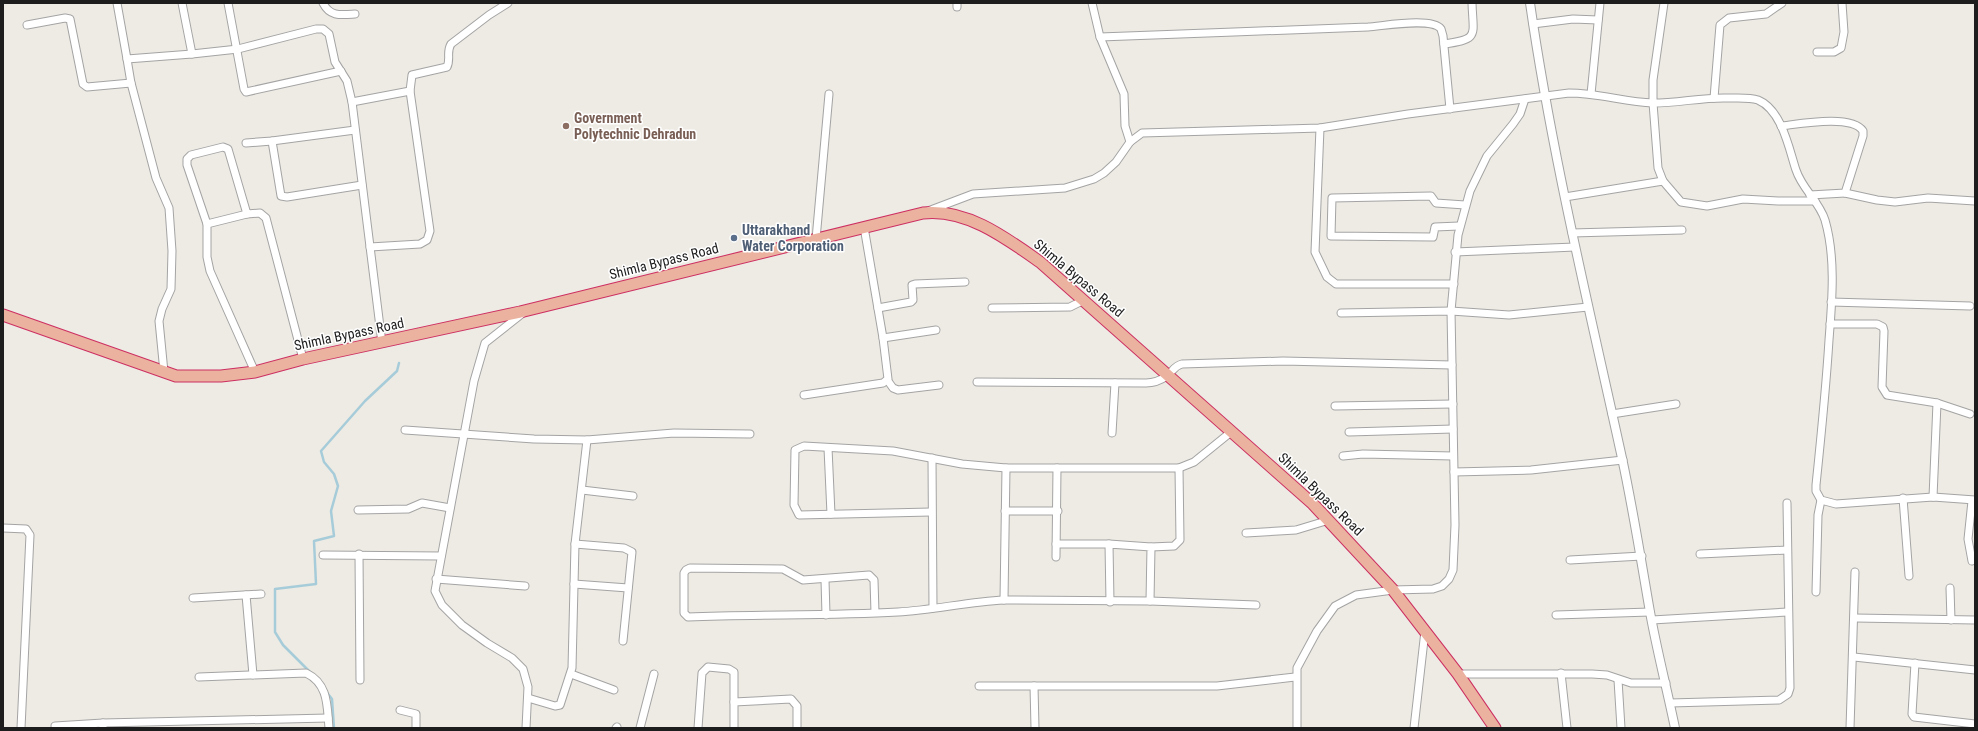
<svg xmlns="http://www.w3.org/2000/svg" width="1978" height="731" font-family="'Roboto Condensed',sans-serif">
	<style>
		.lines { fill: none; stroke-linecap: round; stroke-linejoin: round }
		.stream { stroke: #a7ccd9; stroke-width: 2.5 }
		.minor-casing { stroke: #a4a4a4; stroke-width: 9 }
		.tertiary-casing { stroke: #a4a4a4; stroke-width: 10 }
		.trunk-casing { stroke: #cd2f62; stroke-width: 13 }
		.minor { stroke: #fff; stroke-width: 7 }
		.tertiary { stroke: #fff; stroke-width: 8 }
		.trunk { stroke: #eab29f; stroke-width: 11 }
		.education-dot { fill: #8d6e63; stroke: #fff; stroke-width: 1.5 }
		.service-dot { fill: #5c6f8a; stroke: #fff; stroke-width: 1.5 }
		.labels { text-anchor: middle; stroke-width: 3; stroke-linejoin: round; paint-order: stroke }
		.education-label { font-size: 14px; font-weight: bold; fill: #785e54; stroke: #fff; text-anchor: start }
		.service-label { font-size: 14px; font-weight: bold; fill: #4e5e75; stroke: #fff; text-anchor: start }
		.street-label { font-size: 14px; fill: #1d1d1d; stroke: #fff }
	</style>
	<rect width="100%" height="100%" fill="#eeebe4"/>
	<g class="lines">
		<g class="stream">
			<polyline points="312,674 283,645 275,632 275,589 316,584 314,541 334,536 331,511 338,486 334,474 324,462 321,451 365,401 397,371 399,363"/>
			<polyline points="325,690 332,699 334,728"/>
		</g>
		<g class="minor-casing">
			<g id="minor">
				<polyline points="117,3 127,59 192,54"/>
				<polyline points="182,3 192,54 238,49 316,29 323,29 329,34 335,62 347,81 352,102 382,343"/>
				<polyline points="228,3 244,89 246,92 341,71"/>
				<path d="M 323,3 C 330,17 341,15 355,14"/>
				<polyline points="957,3 957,7"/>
				<polyline points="1092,3 1100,37 1124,94 1125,126 1130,142"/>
				<polyline points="1664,3 1653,80 1653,103 1658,168 1663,181 1681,202 1707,206 1743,199 1778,201 1815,201"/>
				<polyline points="1533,24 1573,19 1598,20"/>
				<polyline points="27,25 65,18 70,19 83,84 87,87 131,83"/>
				<path d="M 1100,37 C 1189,33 1279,31 1368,27 C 1384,26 1432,17 1441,29 L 1443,36 L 1450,109"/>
				<path d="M 1444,44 C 1480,39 1473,36 1472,3"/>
				<polyline points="1817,52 1834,52 1841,48 1844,32 1842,3"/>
				<polyline points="127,59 131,83 156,178 169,208 172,251 171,289 162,309 159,321 164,372"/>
				<path d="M 410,91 L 412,75 L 447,67 C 451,59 446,52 451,44 L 489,15 L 508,3"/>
				<polyline points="1591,94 1600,3"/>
				<polyline points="1714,98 1720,25 1729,18 1766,14 1782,3"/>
				<polyline points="352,102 410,91 430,231 427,240 420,244 370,247"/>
				<path d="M 1781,126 C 1799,124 1852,114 1863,131 L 1863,136 L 1845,193 L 1810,195"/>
				<polyline points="1320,128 1315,252 1327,277 1336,284 1454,284"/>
				<polyline points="272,141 281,196 287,197 362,185"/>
				<polyline points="246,143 272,141 355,130"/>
				<polyline points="1845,193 1877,200 1895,202 1928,198 1975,201"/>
				<polyline points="1565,197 1663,181"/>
				<path d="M 928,211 L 973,194 L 1065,188 L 1094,179 L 1104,173 L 1116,162 L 1130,142 L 1142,133 L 1320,128 L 1408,114 L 1569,93 C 1598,93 1625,102 1653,103 C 1679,103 1703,97 1728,98 C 1738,98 1749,97 1758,100 C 1782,110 1789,149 1796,170 C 1802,189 1819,201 1825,220 C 1836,258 1832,301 1829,340 C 1826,389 1821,437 1816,485 L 1816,491 L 1821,500 L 1836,504 L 1933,497 L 1975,500"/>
				<polyline points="207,224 247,214"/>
				<polyline points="1459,226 1435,227 1433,237 1331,236 1332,198 1431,196 1436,203 1465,205"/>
				<polyline points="1572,233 1682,230"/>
				<polyline points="816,239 829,94"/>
				<polyline points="1455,252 1575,247"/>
				<polyline points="1831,302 1970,306"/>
				<polyline points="878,308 911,302 913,300 912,285 915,284 965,282"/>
				<polyline points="992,308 1070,307 1084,300"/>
				<polyline points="523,313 485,343 474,381 435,591 442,605 462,625 487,643 512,658 523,669 528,687 526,728"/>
				<polyline points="1341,313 1451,311 1509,315 1588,307"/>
				<polyline points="1830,324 1877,324 1883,327 1884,331 1882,387 1887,395 1937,403 1970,414"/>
				<polyline points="883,338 936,330"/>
				<polyline points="255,372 210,271 207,257 207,224 187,165 187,159 191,155 223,147 228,149 247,214 260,213 266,218 303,359"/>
				<polyline points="888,381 893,388 898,390 939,385"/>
				<path d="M 977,382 L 1146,383 C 1153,383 1161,380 1167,376 C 1173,371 1174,366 1182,364 L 1283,361 L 1452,365"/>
				<polyline points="804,395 883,383 888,379 883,338 864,227"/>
				<polyline points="1335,406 1453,404"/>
				<polyline points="1612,414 1676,404"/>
				<polyline points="405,430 534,439 587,440 674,433 750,434"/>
				<polyline points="1349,432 1453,429"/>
				<polyline points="1112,433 1115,383"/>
				<polyline points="828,448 831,514"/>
				<polyline points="1343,456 1363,454 1453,456"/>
				<polyline points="932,458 933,608"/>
				<polyline points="1454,472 1531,470 1623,460"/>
				<polyline points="582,490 633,496"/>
				<polyline points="1933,497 1937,403"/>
				<polyline points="1903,498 1909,576"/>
				<polyline points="358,510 408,509 422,503 450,508"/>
				<polyline points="1005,511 1058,511"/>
				<polyline points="931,512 799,515 794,505 795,450 804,446 893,451 962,464 1006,468 1179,468 1194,462 1231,432"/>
				<polyline points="3,528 26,529 30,535 21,728"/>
				<polyline points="1246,533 1296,530 1329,520"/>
				<polyline points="575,544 624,548 632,552 623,641"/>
				<polyline points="1056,544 1109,544"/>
				<polyline points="1151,547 1174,546 1180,540 1179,468"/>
				<polyline points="359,554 360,680"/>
				<polyline points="1700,554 1787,550"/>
				<polyline points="323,555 441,556"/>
				<polyline points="1056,557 1057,468"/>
				<polyline points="1570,560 1642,556"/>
				<polyline points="1972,561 1968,539 1972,501"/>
				<polyline points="436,579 525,586"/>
				<polyline points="825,580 826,615"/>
				<polyline points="574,584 628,588"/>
				<polyline points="1950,588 1951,620"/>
				<polyline points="1816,592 1818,515 1821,500"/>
				<polyline points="246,595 253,675"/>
				<polyline points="193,598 261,594"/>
				<polyline points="1004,600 1006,468"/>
				<polyline points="1110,602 1109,544 1151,547 1150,601"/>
				<path d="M 875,613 L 874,580 L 869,575 L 803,580 L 783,569 L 690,568 L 686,570 L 684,573 L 684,613 L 688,617 C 758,614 828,616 898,612 C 933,610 968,602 1004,600 L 1150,601 L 1256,605"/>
				<polyline points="1556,615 1650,612"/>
				<polyline points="1855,618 1975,620"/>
				<polyline points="1652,620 1788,612"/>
				<polyline points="1854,657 1975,670"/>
				<polyline points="1915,663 1912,714 1914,717 1975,724"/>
				<polyline points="1561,673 1567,728"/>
				<polyline points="571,674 614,690"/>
				<polyline points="1458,674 1592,674 1607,675 1631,683 1666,683"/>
				<path d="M 199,677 L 306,673 C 329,684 327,707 329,728"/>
				<polyline points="1618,680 1621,728"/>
				<polyline points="979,686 1217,686 1295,677"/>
				<polyline points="1034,686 1035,728"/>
				<polyline points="528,698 555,706 560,705 572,668 575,544 587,440"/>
				<polyline points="734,702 791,699 797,706 797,728"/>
				<polyline points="1670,703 1779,700 1788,694 1790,688 1787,503"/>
				<polyline points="400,710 416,714 416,728"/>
				<polyline points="103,723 328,718"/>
				<polyline points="55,726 103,723 103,728"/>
				<polyline points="616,728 617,727"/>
				<polyline points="640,728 654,674"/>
				<polyline points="698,728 702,673 708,667 729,669 734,672 734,728"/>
				<polyline points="1297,728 1297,668 1317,631 1335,606 1356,595 1393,590 1433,589 1442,586 1449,579 1453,570 1455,525 1451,311 1458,235 1470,191 1487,156 1513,124 1520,114 1525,99"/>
				<polyline points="1414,728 1425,631"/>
				<polyline points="1850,728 1855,572"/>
			</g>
		</g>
		<g class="tertiary-casing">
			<path id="tertiary" d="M 1530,3 C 1552,156 1589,307 1622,458 C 1633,509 1641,560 1650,612 C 1657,651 1667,689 1675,728"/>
		</g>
		<g class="trunk-casing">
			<path id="trunk" d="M 3,315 L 176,376 L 221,376 L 255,372 L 303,359 L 520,312 L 923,213 C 966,208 1006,238 1040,262 L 1313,504 L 1393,590 L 1458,674 L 1495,728"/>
		</g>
		<use href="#minor" class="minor"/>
		<use href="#tertiary" class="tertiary"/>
		<use href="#trunk" class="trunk"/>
	</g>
	<circle class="education-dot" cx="566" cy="126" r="4"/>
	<circle class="service-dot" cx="734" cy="238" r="4"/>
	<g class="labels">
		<g class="education-label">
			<text x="574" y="123">Government<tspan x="574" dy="16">Polytechnic Dehradun</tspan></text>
		</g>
		<g class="service-label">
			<text x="742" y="235">Uttarakhand<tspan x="742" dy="16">Water Corporation</tspan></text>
		</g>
		<g class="street-label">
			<text transform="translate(664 261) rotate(-14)" y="5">Shimla Bypass Road</text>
			<text transform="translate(1079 278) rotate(40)" y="5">Shimla Bypass Road</text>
			<text transform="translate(349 334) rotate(-12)" y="5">Shimla Bypass Road</text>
			<text transform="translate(1321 494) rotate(44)" y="5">Shimla Bypass Road</text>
		</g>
	</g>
	<rect width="1978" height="731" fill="none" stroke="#1d1d1d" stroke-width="8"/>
</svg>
